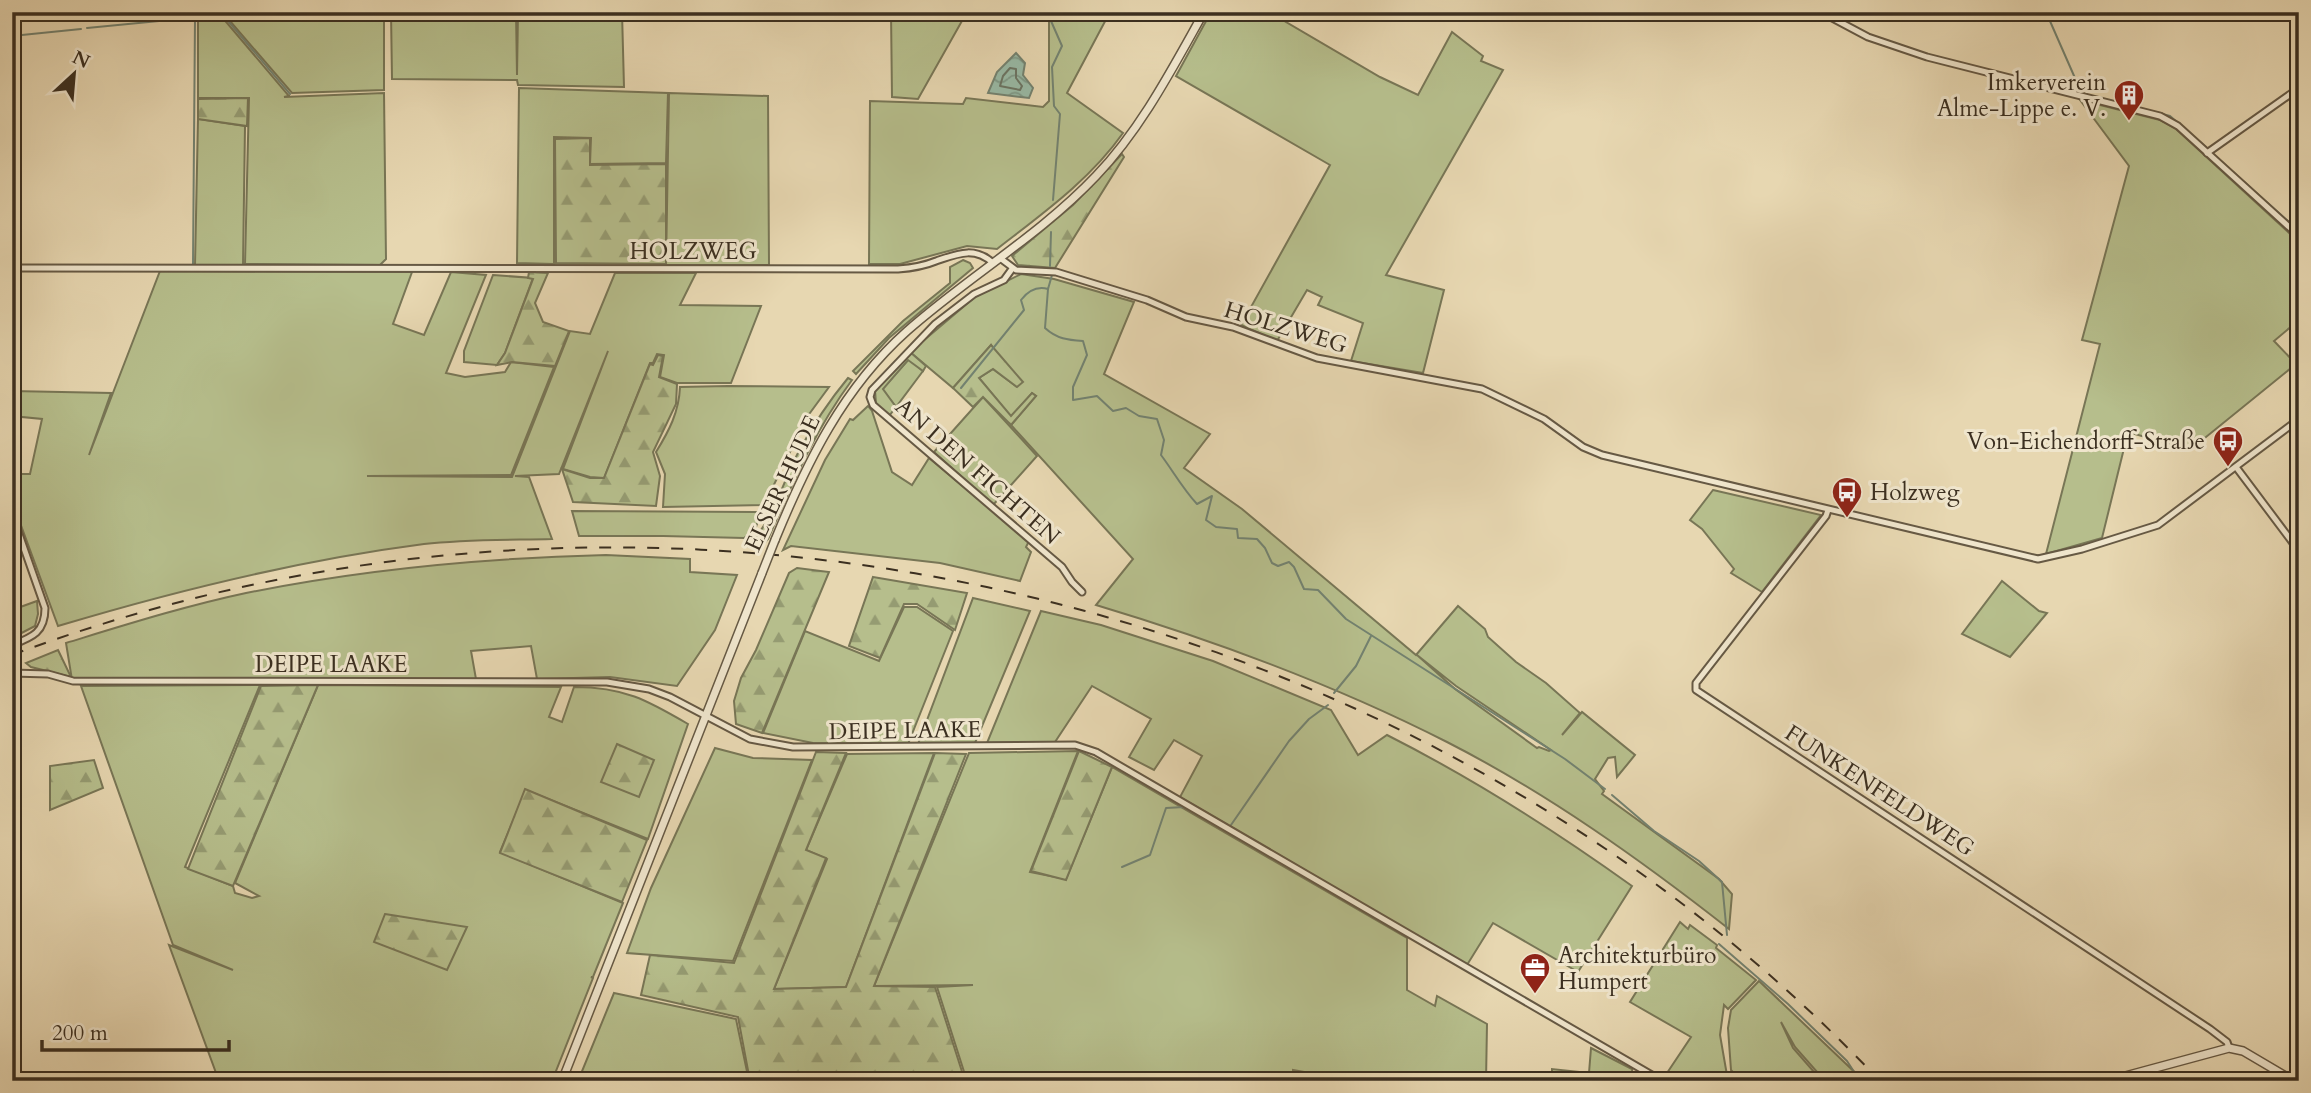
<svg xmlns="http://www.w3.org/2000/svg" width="2311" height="1093" font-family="Cardo,serif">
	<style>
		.green { fill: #b6be8c; stroke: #787656; stroke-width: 2; fill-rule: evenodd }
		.forest { fill: url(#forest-firs); stroke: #787656; stroke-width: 2 }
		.water { fill: url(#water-waves); stroke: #738270; stroke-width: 2 }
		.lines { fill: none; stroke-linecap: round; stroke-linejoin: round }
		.shore { stroke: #6a7463; stroke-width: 2 }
		.stream { stroke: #738270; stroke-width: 2 }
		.minor-casing { stroke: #665944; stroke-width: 9 }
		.tertiary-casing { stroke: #665944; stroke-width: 10 }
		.minor { stroke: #efe5cc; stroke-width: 5 }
		.tertiary { stroke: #efe5cc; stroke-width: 7 }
		.rail { stroke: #3b2f20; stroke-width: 2; stroke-dasharray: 12 12; stroke-linecap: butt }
		.tertiary-bridge-casing { stroke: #665944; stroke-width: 10; stroke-linecap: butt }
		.tertiary-bridge { stroke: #efe5cc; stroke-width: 7 }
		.labels { text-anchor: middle; stroke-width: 6; stroke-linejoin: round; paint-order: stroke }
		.poi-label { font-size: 23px; fill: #3b2f20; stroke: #efe5cc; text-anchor: end }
		.street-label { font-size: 23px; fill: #3b2f20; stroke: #efe5cc }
	</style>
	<defs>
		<pattern id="forest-firs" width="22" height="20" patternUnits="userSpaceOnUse" patternTransform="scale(1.75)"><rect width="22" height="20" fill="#b6be8c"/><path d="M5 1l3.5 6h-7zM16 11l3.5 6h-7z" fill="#959b72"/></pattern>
		<pattern id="water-waves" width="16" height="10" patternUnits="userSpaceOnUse" patternTransform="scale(1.75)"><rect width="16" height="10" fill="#98baa6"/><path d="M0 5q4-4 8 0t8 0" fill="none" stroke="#7d9887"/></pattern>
	</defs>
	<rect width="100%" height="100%" fill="#e7d7b1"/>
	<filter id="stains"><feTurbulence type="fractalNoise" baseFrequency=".00286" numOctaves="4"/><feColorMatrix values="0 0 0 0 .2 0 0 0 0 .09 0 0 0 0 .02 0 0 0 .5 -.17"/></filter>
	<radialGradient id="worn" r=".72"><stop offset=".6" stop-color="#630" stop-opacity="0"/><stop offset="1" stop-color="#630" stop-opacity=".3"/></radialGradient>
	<g class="green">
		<polygon points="195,12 384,12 384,90 292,93 224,14 195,16"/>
		<polygon points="391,12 516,12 517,75 518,12 622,12 624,87 518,85 517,80 392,79"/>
		<polygon points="891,12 967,12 918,99 892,97"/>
		<path d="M 1049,12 L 1110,12 L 1067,93 L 1123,133 C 1090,180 1042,214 997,249 L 967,246 L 900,264 L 869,264 L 870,101 L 963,104 L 966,98 L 1043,107 L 1049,101 Z"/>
		<polygon points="1211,12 1269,12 1380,77 1418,95 1452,32 1483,56 1481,61 1503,70 1386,275 1444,290 1423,373 1351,361 1363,323 1318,305 1322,297 1307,290 1277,341 1241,325 1330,165 1176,76"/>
		<polygon points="222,17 289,96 284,97 384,93 386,259 380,265 245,264 249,98 198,98 198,18"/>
		<polygon points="519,88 668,93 666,163 590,164 591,138 554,137 554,264 517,263"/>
		<polygon points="669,93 768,96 769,265 666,265"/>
		<polygon points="2080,100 2160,120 2176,129 2299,242 2299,320 2274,341 2296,364 2190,450 2128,432 2102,538 2046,554 2100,344 2082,340 2129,166"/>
		<polygon points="198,119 245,126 243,265 195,265"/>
		<polygon points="963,260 970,263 973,268 889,338 856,374 853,371 903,321 950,283 950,267"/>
		<path d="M 160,271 L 412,272 L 393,324 L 424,335 L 451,272 L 486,275 L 446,373 L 465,377 L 505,372 L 511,362 L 554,367 L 511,475 L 367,476 L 512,477 L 570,331 L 590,334 L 615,273 L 696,273 L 680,305 L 761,306 L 731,383 L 677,383 L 660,377 L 664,355 L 657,354 L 653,363 L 650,363 L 604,478 L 590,477 L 563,469 L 608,351 L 559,474 L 515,476 L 529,477 L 552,539 C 510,540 466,539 424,544 C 300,560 178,590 58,626 L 12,501 L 12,474 L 30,474 L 42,419 L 12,416 L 12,391 L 111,393 L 89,455 Z"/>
		<path d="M 1021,274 L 1054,279 L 1134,302 L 1104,374 L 1210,434 L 1184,468 L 1242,509 L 1416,655 L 1458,606 L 1485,629 L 1488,637 L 1516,662 L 1546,683 L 1580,713 L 1562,735 L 1582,712 L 1635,755 L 1617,777 L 1615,757 L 1608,758 L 1595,779 L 1604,791 L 1602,794 L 1719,879 L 1732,894 L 1729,929 C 1641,860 1547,793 1447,742 C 1335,685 1216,641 1096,605 L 1133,559 L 1011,425 L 1036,396 L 1032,393 L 1011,417 L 979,378 L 993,369 L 1017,387 L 991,345 L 953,388 L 910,352 L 975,297 ZM 1417,655 L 1456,686 L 1551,750 L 1549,751 L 1539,747 L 1537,748 L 1455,689 Z"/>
		<polygon points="493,275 533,278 505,353 497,365 464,362 464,351"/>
		<polygon points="909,359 923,371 896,407 882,389"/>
		<path d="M 848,378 L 852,380 C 815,430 793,482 768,539 L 760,548 L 747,547 C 773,522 782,483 799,451 C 813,425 829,401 848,378 Z"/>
		<path d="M 728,386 L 829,387 L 807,417 L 764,505 L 663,507 L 665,474 L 656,452 C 669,431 679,412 680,387 Z"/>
		<polygon points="983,397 1037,456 993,505 934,452"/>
		<polygon points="868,406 872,411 892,472 912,485 929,458 1029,541 1026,547 1031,552 1020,581 940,563 791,546 783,550 825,460 850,419 853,420"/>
		<polygon points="1713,490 1821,515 1762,592 1731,573 1734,569 1702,529 1690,520"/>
		<polygon points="572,511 756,512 760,515 755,530 744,538 663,536 579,536"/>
		<path d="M 606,555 L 690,559 L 690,572 L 737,575 L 715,630 L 677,686 L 610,677 L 537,679 L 531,646 L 471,651 L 476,679 L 72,680 L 66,643 C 125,625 185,606 246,593 C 365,569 484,558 606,555 Z"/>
		<polygon points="2002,581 2039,611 2047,613 2010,657 1962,634"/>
		<polygon points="973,598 1030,611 975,743 918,744"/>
		<polygon points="37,601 38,614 35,626 12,638 12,610"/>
		<polygon points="904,607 917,607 953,631 908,744 813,743 763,733 805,631 879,661"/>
		<path d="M 1041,611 L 1101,625 L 1213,661 L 1331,710 L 1358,755 L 1387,735 C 1472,778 1554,830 1632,886 L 1578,972 L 1493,923 L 1467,965 L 1180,797 L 1202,756 L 1174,740 L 1154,770 L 1129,757 L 1151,719 L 1092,686 L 1055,742 L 987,743 Z"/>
		<path d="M 260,685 L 185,867 L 233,886 L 235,893 L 252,898 L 259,896 L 235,883 L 318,685 L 561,687 L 549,717 L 562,722 L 574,687 C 624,687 647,700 688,724 L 648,839 L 526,790 L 500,852 L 623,903 L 593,977 L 591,977 L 593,978 L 552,1081 L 219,1081 L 169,945 L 233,970 L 173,945 L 81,686 Z"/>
		<polygon points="715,748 753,758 812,760 733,961 627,953 651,888"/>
		<polygon points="1078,751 1030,872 1066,879 1112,767 1407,938 1407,990 1435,1006 1437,996 1487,1024 1486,1081 1354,1081 1293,1070 1293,1081 967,1081 937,987 973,985 874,986 969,753"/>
		<polygon points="934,753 846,987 774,989 827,859 806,850 847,754"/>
		<polygon points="1680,922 1688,929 1690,925 1717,945 1716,948 1756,980 1728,1009 1724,1005 1720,1035 1728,1081 1663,1079 1691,1037 1630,1002"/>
		<polygon points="1759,981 1864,1081 1825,1081 1795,1047 1781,1022 1793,1048 1822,1081 1741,1081 1731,1070 1728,1028 1731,1010"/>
		<polygon points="614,993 736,1019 749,1081 578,1081"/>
		<polygon points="1591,1048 1632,1069 1633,1081 1552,1081 1552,1069 1589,1073"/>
	</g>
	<g class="forest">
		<polygon points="248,98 247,126 198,119 198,99"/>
		<polygon points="590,138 590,165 666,164 666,264 556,263 555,139"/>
		<polygon points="1122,154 1124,157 1055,268 1018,265 1012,256 1073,205"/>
		<polygon points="529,272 548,273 535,303 543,322 569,331 555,366 512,362 497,365 505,353 533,279 528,278"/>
		<polygon points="991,345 1023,382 1017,387 993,369 979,378 1011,416 1032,393 1036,396 1011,425 983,397 973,407 953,388"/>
		<polygon points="910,352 926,366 923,371 908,360 883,389 896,407 889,416 876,404 875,390"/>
		<polygon points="658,355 663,356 659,377 677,384 676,404 653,452 660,476 656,506 573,502 562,469 590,478 604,478 650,364 653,365"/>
		<polygon points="797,568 829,572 762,733 736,724 734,701 741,678 756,650 789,573"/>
		<polygon points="873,577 967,593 955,630 917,604 904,604 880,658 849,646"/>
		<polygon points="58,650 71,677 31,667 26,663"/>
		<polygon points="318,685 233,886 188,869 261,686"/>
		<polygon points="617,744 654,760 639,797 601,782"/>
		<polygon points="1079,751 1112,767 1066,880 1031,871"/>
		<polygon points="816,752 846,753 806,850 826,858 774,989 846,987 935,753 966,754 874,986 935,987 965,1081 836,1081 834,1078 826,1081 750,1081 738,1017 641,995 650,955 734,963"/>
		<polygon points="94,760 103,788 50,810 50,766"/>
		<polygon points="525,789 647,840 622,902 500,853"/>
		<polygon points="385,914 467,927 447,970 374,942"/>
	</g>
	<polygon class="water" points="1016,53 1025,63 1023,75 1033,88 1029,98 988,93 997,72"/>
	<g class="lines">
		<polygon class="shore" points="1010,68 1016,69 1016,78 1022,86 1020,90 1000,86 1003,76"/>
		<g class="stream">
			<polyline points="2046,12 2082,94"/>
			<polyline points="87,28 190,18"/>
			<polyline points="12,36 81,29"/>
			<polyline points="2104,99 2170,116 2207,148"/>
			<polyline points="2213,154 2299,231"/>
			<polyline points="1053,200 1060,114 1054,106 1052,67 1062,46 1051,21 1060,12"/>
			<polyline points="193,265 195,18 223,15 290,94"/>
			<polyline points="1050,266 1051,232"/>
			<path d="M 1048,289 L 1045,328 C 1057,339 1068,340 1083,341 L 1087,355 L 1073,387 L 1073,400 L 1097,396 L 1113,411 L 1126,408 L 1139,416 L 1157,419 L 1164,440 L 1161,455 C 1173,471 1183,489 1197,504 L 1212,496 L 1206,520 L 1216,527 L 1237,529 L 1238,538 L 1257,539 L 1265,548 L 1272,563 L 1278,566 L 1289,562 L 1294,567 L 1304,589 L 1318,590 L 1346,619 L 1565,759 L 1605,789"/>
			<path d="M 961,388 L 1024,310 L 1021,300 C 1028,291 1037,286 1048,289 L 1052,275"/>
			<polyline points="1334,693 1356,666 1371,636"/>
			<polyline points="1612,795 1654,831 1699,861 1722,882 1727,935"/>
			<polyline points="1231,825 1289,741 1309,719 1328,705"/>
			<polyline points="1122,867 1150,855 1166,808 1184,807 1227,831"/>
			<polyline points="1719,944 1788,1004 1847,1061 1860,1081"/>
		</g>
		<g class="minor-casing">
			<g id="minor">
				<polyline points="1821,12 1868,37 1927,57 2160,116 2178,126 2299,236"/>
				<polyline points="2207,153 2299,88"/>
				<polyline points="1000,258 1016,270 1056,272 1147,300 1186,317 1233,327 1317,358 1482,389 1544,419 1583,447 1602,455 2038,559 2082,549 2158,525 2299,419"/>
				<path d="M 12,268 L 898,269 C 911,268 924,266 936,261 C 957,254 974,246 993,263"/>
				<polyline points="1012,269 1004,280 974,294 935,324 872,390 870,397 873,405 1062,567 1072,582 1082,592"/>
				<polyline points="2236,467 2299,551"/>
				<polyline points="1828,510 1826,516 1696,683 1696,690 2210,1029 2227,1042 2229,1048"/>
				<path d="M 12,514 L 45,608 C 45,632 33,637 12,645"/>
				<polyline points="12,673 48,674 73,681 607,682 649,689 670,697 750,739 793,747 1075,745 1096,752 1662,1081"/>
			</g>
		</g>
		<g class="tertiary-casing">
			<g id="tertiary">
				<path d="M 775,540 C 807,462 843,388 907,331 C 968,277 1040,235 1096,176 C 1141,129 1172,69 1204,12"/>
				<polyline points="562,1081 762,573"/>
				<polyline points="2107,1081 2229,1048 2243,1051 2294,1081"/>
			</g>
		</g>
		<use href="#minor" class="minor"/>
		<use href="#tertiary" class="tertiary"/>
		<path class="rail" d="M 12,655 C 650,415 1410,585 1880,1081"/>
		<g class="tertiary-bridge-casing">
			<polyline id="tertiary-bridge" points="762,573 775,540"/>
		</g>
		<use href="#tertiary-bridge" class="tertiary-bridge"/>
	</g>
	<defs>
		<g id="building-pin" transform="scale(1.575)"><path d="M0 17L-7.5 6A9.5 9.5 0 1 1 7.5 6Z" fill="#8f2418" stroke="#efe5cc"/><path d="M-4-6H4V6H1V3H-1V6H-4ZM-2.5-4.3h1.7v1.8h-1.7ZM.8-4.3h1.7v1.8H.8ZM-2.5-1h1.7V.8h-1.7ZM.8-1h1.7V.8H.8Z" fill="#fff"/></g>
		<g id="bus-pin" transform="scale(1.575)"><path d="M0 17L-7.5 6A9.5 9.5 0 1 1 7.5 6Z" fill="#8f2418" stroke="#efe5cc"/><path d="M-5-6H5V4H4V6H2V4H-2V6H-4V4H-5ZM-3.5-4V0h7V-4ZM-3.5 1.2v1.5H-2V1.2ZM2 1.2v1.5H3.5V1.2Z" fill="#fff"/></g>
		<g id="office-pin" transform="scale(1.575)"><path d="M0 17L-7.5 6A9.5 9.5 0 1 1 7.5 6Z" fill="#8f2418" stroke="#efe5cc"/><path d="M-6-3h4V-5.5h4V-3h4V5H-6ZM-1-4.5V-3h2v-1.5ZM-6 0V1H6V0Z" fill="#fff"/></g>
	</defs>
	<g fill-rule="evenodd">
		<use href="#building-pin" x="2129" y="95"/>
		<use href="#bus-pin" x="2228" y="441"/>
		<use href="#bus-pin" x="1847" y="492"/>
		<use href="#office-pin" x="1535" y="968"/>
	</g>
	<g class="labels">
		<g class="poi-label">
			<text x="2106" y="90">Imkerverein<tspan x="2106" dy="26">Alme-Lippe e. V.</tspan></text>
			<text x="2205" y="449">Von-Eichendorff-Straße</text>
			<text x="1870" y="500" text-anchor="start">Holzweg</text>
			<text x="1558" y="963" text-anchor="start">Architekturbüro<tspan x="1558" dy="26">Humpert</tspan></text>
		</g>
		<g class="street-label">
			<text x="693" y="259">HOLZWEG</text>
			<text transform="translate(1286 327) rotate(17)" y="8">HOLZWEG</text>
			<text transform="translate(978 471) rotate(41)" y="8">AN DEN FICHTEN</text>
			<text transform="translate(782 483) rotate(-65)" y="8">ELSER HUDE</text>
			<text x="331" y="672">DEIPE LAAKE</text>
			<text transform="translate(905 730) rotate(-1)" y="8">DEIPE LAAKE</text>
			<text transform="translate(1880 790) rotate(33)" y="8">FUNKENFELDWEG</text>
		</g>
	</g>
	<rect width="2311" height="1093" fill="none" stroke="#e7d7b1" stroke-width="42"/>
	<rect x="14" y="14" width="2283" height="1065" fill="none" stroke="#3b2f20" stroke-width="3.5"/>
	<rect x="21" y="21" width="2269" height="1051" fill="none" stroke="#3b2f20" stroke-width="2"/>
	<g transform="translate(74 74) rotate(26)" stroke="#efe5cc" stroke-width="5" paint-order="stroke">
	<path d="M0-5L12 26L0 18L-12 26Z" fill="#3b2f20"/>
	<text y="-10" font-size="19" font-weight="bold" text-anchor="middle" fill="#3b2f20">N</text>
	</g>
	<path d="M42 1040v10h187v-10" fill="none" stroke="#3b2f20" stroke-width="3.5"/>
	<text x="52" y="1040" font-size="21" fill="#3b2f20" stroke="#efe5cc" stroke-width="5" paint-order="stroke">200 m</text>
	<rect width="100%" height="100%" filter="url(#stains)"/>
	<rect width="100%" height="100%" fill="url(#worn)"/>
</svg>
